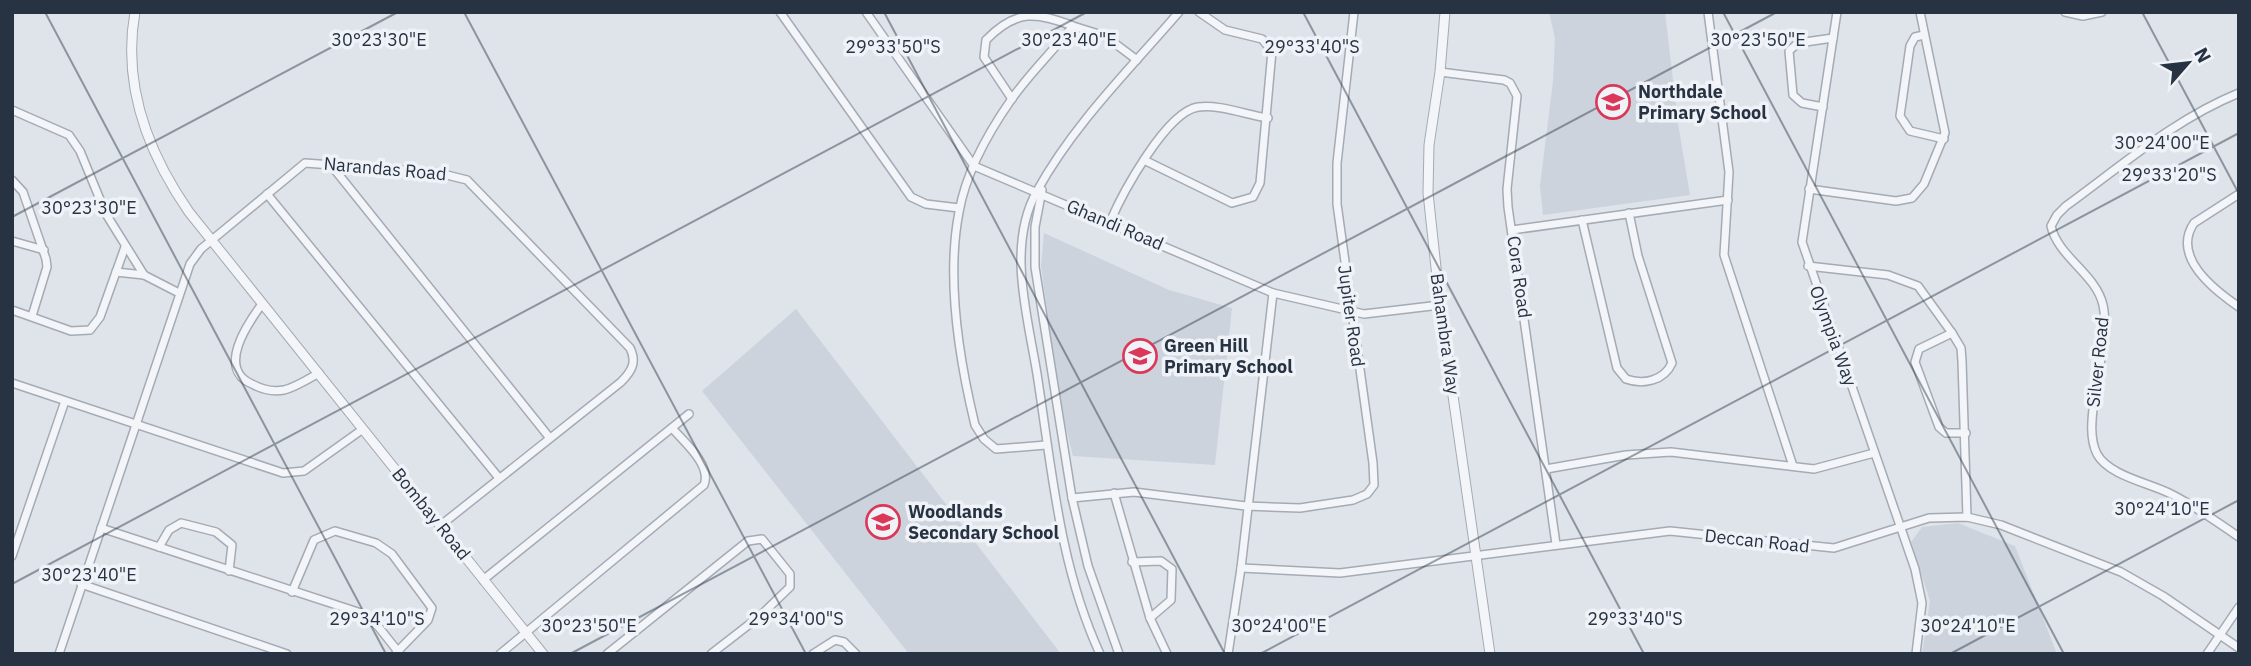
<svg xmlns="http://www.w3.org/2000/svg" width="2251" height="666" font-family="'IBM Plex Sans',sans-serif">
	<style>
		.built { fill: #cdd3dc }
		.lines { fill: none; stroke-linecap: round; stroke-linejoin: round }
		.minor-casing { stroke: #a4abb5; stroke-width: 10 }
		.tertiary-casing { stroke: #a4abb5; stroke-width: 11 }
		.minor { stroke: #f3f5f8; stroke-width: 7 }
		.tertiary { stroke: #f3f5f8; stroke-width: 9 }
		.ticks { fill: none; stroke: #273243; stroke-width: 2; stroke-opacity: 0.45 }
		.labels { text-anchor: middle; stroke-width: 7; stroke-linejoin: round; paint-order: stroke }
		.poi-label { font-size: 18px; font-weight: bold; fill: #273243; stroke: #eff3f7; text-anchor: start }
		.street-label { font-size: 18px; fill: #273243; stroke: #eff3f7 }
		.ticks-label { font-size: 18px; text-anchor: middle; fill: #273243; stroke: #eff3f7; stroke-width: 7; stroke-linejoin: round; paint-order: stroke }
	</style>
	<rect width="100%" height="100%" fill="#dfe4ea"/>
	<g class="built">
		<polygon points="1549,12 1665,12 1678,123 1690,195 1543,215 1540,186 1553,81 1555,38"/>
		<polygon points="1044,233 1169,290 1232,308 1215,465 1073,456 1060,404 1041,266"/>
		<polygon points="796,309 1061,654 909,654 702,391"/>
		<polygon points="1958,523 2015,546 2057,654 1922,654 1930,601 1911,542 1922,527"/>
	</g>
	<g class="lines">
		<g class="minor-casing">
			<g id="minor">
				<polyline points="780,12 911,197 926,204 959,208"/>
				<polyline points="866,12 974,166 1273,293 1364,314 1440,305"/>
				<polyline points="1708,12 1729,172 1724,255 1793,466"/>
				<polyline points="1837,12 1802,242 1915,569 1922,603 1916,654"/>
				<polyline points="2065,12 2083,16 2102,12"/>
				<polyline points="1924,35 1915,37 1910,46 1900,116 1910,131 1944,139"/>
				<polyline points="1440,72 1504,80 1510,83 1517,96 1507,189 1508,207 1556,544"/>
				<path d="M 2239,93 C 2175,119 2121,166 2066,206 L 2057,215 L 2051,226 C 2058,257 2096,274 2103,305 C 2109,331 2097,375 2094,401 C 2092,417 2089,438 2097,454 C 2109,476 2150,483 2171,494 C 2195,506 2217,522 2239,537"/>
				<path d="M 1012,99 L 984,57 L 986,40 C 1016,9 1037,12 1073,26"/>
				<polyline points="1823,107 1802,103 1793,95 1789,51 1798,43 1833,38"/>
				<polyline points="12,110 69,135 80,151 106,214 144,275 179,293"/>
				<polyline points="1144,160 1232,203 1253,197 1260,183 1272,51 1262,39 1225,30 1199,12"/>
				<polyline points="331,165 549,437"/>
				<polyline points="12,180 23,192 46,259 47,267 32,316"/>
				<polyline points="1809,189 1896,201 1912,198 1924,184 1945,133 1920,12"/>
				<polyline points="1042,190 1035,227 1035,267 1072,498 1088,566 1119,654"/>
				<polyline points="267,194 499,478"/>
				<path d="M 2239,194 L 2194,223 C 2171,257 2214,290 2239,307"/>
				<path d="M 1582,220 L 1617,368 L 1626,379 C 1643,385 1664,381 1672,363 L 1638,256 L 1629,213"/>
				<path d="M 1110,222 C 1122,194 1166,112 1198,107 C 1219,104 1247,115 1268,118"/>
				<polyline points="1512,230 1728,200"/>
				<polyline points="12,241 44,250"/>
				<polyline points="1808,266 1888,275 1918,286 1952,333 1961,348 1962,361 1967,517"/>
				<polyline points="116,272 144,275"/>
				<path d="M 262,304 C 248,323 216,369 252,384 C 261,389 273,392 284,390 C 296,387 308,379 319,373"/>
				<polyline points="12,310 71,331 90,330 100,317 125,247"/>
				<polyline points="1952,333 1919,349 1915,362 1939,427 1946,433 1966,433"/>
				<polyline points="12,383 283,473 304,471 363,429"/>
				<path d="M 1046,445 L 996,449 L 984,439 L 975,425 C 959,359 946,279 959,212 C 966,172 988,133 1011,100 C 1029,74 1053,51 1073,26 L 1105,36 L 1137,60"/>
				<polyline points="1546,469 1626,455 1671,452 1814,469 1874,453"/>
				<polyline points="1114,493 1150,618 1167,654"/>
				<polyline points="1072,498 1134,492 1246,506 1300,508 1353,500 1367,494 1374,485 1373,463 1337,204 1337,163 1354,12"/>
				<polyline points="101,528 361,613 377,625 400,654"/>
				<polyline points="159,547 169,530 181,523 216,532 232,545 229,571"/>
				<polyline points="12,556 65,401"/>
				<polyline points="1132,562 1161,561 1172,569 1171,600 1150,618"/>
				<polyline points="1241,568 1340,573 1670,531 1834,548 1929,518 1967,517 2001,525 2121,572 2163,596 2239,648"/>
				<polyline points="483,580 689,414"/>
				<polyline points="81,584 287,654"/>
				<polyline points="292,592 314,540 335,531 376,543 392,554 432,608 428,620 396,653"/>
				<path d="M 59,654 L 190,264 L 201,249 L 305,163 L 439,173 L 467,180 L 630,348 C 637,362 632,371 621,382 L 441,525"/>
				<path d="M 500,654 L 704,485 C 712,465 684,442 672,428"/>
				<polyline points="607,654 748,541 762,539 790,574 790,587 760,616 711,654"/>
				<polyline points="813,654 835,640 844,642 856,654"/>
				<path d="M 1100,654 C 1059,565 1052,469 1037,374 C 1028,317 1006,246 1037,191 C 1074,124 1129,70 1179,12"/>
				<polyline points="1228,654 1241,568 1273,293"/>
				<polyline points="2207,654 2239,607"/>
			</g>
		</g>
		<g class="tertiary-casing">
			<g id="tertiary">
				<path d="M 135,12 C 122,85 148,153 189,212 L 543,654"/>
				<polyline points="1445,12 1440,72 1429,145 1428,193 1440,305 1490,654"/>
			</g>
		</g>
		<use href="#minor" class="minor"/>
		<use href="#tertiary" class="tertiary"/>
	</g>
	<path class="ticks" d="M 45,12 L 386,654M 464,12 L 806,654M 884,12 L 1225,654M 1303,12 L 1644,654M 1723,12 L 2064,654M 2142,12 L 2239,194M 12,217 L 398,12M 12,584 L 1087,12M 570,654 L 1777,12M 1260,654 L 2239,133M 1950,654 L 2239,500"/>
	<defs>
		<g id="school-ring" transform="scale(1.75)"><circle r="9.5" fill="#eff3f7" stroke="#db3859" stroke-width="1.5"/><path d="M0-5L7-2L0 1L-7-2ZM-4 1L0 2.5L4 1V4Q0 6-4 4Z" fill="#db3859"/></g>
	</defs>
	<g fill-rule="evenodd">
		<use href="#school-ring" x="1613" y="102"/>
		<use href="#school-ring" x="1140" y="356"/>
		<use href="#school-ring" x="883" y="522"/>
	</g>
	<g class="labels">
		<g class="poi-label">
			<text x="1638" y="98">Northdale<tspan x="1638" dy="21">Primary School</tspan></text>
			<text x="1164" y="352">Green Hill<tspan x="1164" dy="21">Primary School</tspan></text>
			<text x="908" y="518">Woodlands<tspan x="908" dy="21">Secondary School</tspan></text>
		</g>
		<g class="street-label">
			<text transform="translate(385 169) rotate(5)" y="6">Narandas Road</text>
			<text transform="translate(1115 225) rotate(23)" y="6">Ghandi Road</text>
			<text transform="translate(1519 277) rotate(82)" y="6">Cora Road</text>
			<text transform="translate(1351 316) rotate(82)" y="6">Jupiter Road</text>
			<text transform="translate(1445 334) rotate(82)" y="6">Bahambra Way</text>
			<text transform="translate(1833 336) rotate(70)" y="6">Olympia Way</text>
			<text transform="translate(2098 362) rotate(-84)" y="6">Silver Road</text>
			<text transform="translate(431 514) rotate(51)" y="6">Bombay Road</text>
			<text transform="translate(1757 541) rotate(6)" y="6">Deccan Road</text>
		</g>
	</g>
	<g class="ticks-label">
		<text x="379" y="46">30°23'30"E</text>
		<text x="1069" y="46">30°23'40"E</text>
		<text x="1758" y="46">30°23'50"E</text>
		<text x="893" y="53">29°33'50"S</text>
		<text x="1312" y="53">29°33'40"S</text>
		<text x="2162" y="149">30°24'00"E</text>
		<text x="2169" y="181">29°33'20"S</text>
		<text x="89" y="214">30°23'30"E</text>
		<text x="2162" y="515">30°24'10"E</text>
		<text x="89" y="581">30°23'40"E</text>
		<text x="377" y="625">29°34'10"S</text>
		<text x="796" y="625">29°34'00"S</text>
		<text x="1635" y="625">29°33'40"S</text>
		<text x="589" y="632">30°23'50"E</text>
		<text x="1279" y="632">30°24'00"E</text>
		<text x="1968" y="632">30°24'10"E</text>
	</g>
	<rect width="2251" height="666" fill="none" stroke="#273243" stroke-width="28"/>
	<g transform="translate(2188 63) rotate(62)" stroke="#eff3f7" stroke-width="5" paint-order="stroke">
	<path d="M0-5L12 26L0 18L-12 26Z" fill="#273243"/>
	<text y="-10" font-size="19" font-weight="bold" text-anchor="middle" fill="#273243">N</text>
	</g>
</svg>
